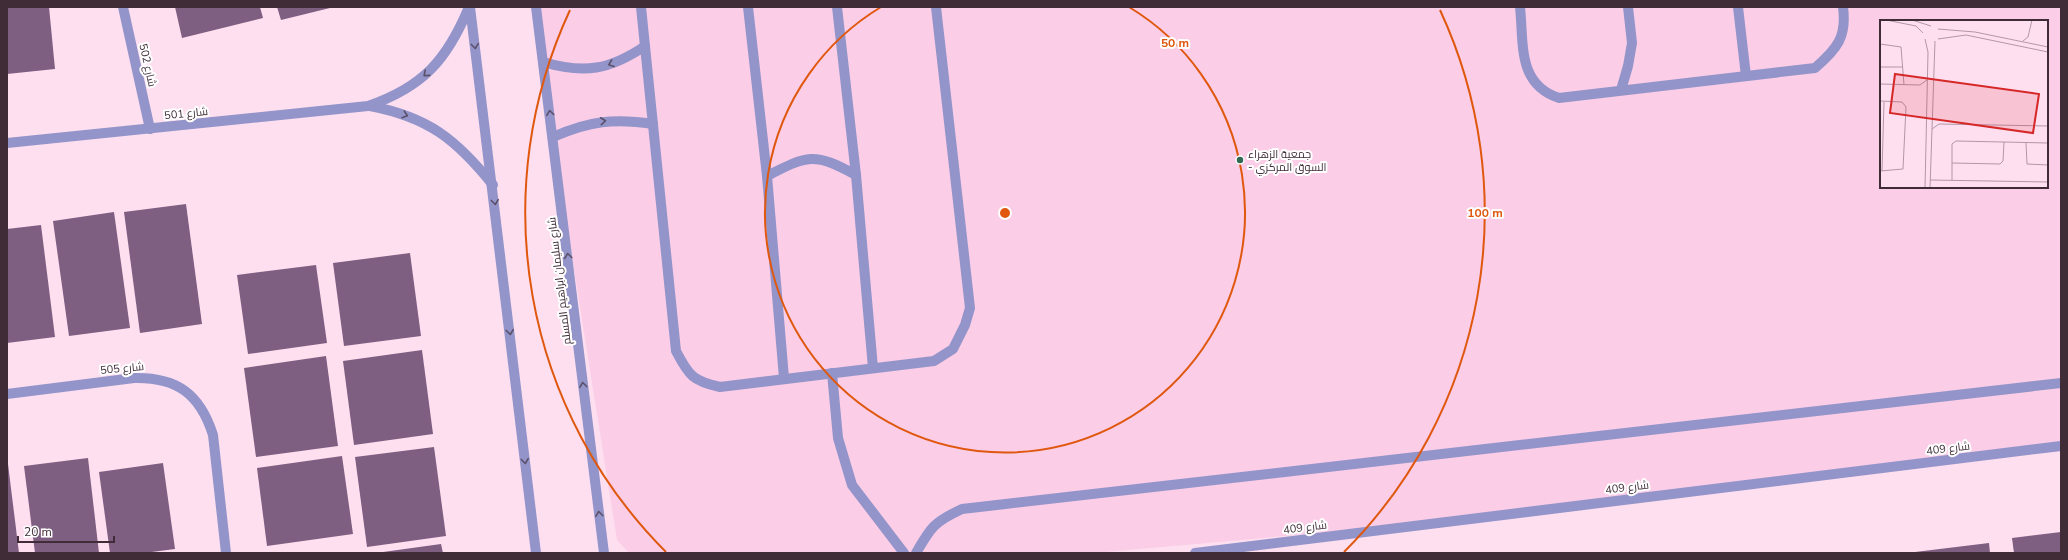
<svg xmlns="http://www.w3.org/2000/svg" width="2068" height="560" font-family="'Nunito Sans',Cairo,sans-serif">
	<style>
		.built { fill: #fbcde7; fill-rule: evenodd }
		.building { fill: #7e5e81 }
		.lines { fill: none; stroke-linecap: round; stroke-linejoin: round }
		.service { stroke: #9394c9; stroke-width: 10 }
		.minor { stroke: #9394c9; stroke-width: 10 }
		.tertiary { stroke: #9394c9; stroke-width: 10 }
		.oneway { stroke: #5c506a }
		.ring { fill: none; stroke: #e0570e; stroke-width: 2 }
		.poi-dot { fill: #306951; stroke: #fff; stroke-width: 1.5 }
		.labels { text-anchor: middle; stroke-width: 4; stroke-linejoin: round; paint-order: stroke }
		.street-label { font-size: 11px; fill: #3f2c37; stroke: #fff }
		.poi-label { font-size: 11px; fill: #3f2c37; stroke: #fff; text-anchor: start }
		.inset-road { fill: none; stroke: #b297a6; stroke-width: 1 }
		.view { fill: #d62828; fill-opacity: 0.15; stroke: #d62828; stroke-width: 2 }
		.inset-edge { fill: none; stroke: #3f2c37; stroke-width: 2 }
		.centre { fill: #e0570e; stroke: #fff; stroke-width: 2 }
		.ring-label { font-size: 12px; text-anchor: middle; font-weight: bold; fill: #e0570e; stroke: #fff; stroke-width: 4; stroke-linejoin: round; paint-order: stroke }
	</style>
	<rect width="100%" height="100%" fill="#fedff0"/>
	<path class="built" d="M 536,7 L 2061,7 L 2061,446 L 1454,521 L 1094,553 L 629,553 L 617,540 L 553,137 ZM 1881,21 L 2047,21 L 2047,187 L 1881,187 Z"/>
	<g class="building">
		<polygon points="7,7 49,7 55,69 7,74"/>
		<polygon points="175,7 260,7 263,18 182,38"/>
		<polygon points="277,7 330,7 330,8 281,20"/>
		<polygon points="186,204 202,324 140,333 124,212"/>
		<polygon points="114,212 130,328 69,336 53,221"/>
		<polygon points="41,225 55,337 7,343 7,229"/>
		<polygon points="410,253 421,336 344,346 333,263"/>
		<polygon points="316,265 327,343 248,354 237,275"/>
		<polygon points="422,350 433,434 354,445 343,361"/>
		<polygon points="326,356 338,446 256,457 244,368"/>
		<polygon points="434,447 446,536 367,547 355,457"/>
		<polygon points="342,456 353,534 267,546 257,468"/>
		<polygon points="88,458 99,553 35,553 24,466"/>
		<polygon points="163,463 175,549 144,553 110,553 99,472"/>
		<polygon points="7,464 8,464 19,553 7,553"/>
		<polygon points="2061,532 2061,553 2014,553 2012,538"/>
		<polygon points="1989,543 1990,553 1915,553 1915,552"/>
		<polygon points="441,544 443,553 383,553 383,552"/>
	</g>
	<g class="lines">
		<g class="service">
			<path d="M 641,7 L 676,351 C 689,376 693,381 720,387 L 934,361 L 953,349 L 965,325 L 970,308 L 936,7"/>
			<polyline points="748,7 767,176 784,378"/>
			<polyline points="837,7 856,175 873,368"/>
			<path d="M 1520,7 C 1524,44 1517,84 1559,98 L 1815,68 C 1837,49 1847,37 1843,7"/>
			<polyline points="1738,7 1746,76"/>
			<path d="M 543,62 C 584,74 610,70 645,46"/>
			<polyline points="1621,90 1628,66 1632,43 1628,7"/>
			<path d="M 553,137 C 589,121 614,118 653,124"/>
			<path d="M 767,176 C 808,155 814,152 856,175"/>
			<polyline points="832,373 838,438 852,485 904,553"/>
			<path d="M 916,553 C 931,527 934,522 962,509 L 2061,383"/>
		</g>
		<g class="minor">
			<polyline points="123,7 150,129"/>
			<path d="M 370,106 C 428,117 456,139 493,185"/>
			<path d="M 7,143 L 368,106 C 423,87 447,60 469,7"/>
			<path d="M 7,394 L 134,378 C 177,377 200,394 213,435 L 226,553"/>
			<polyline points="1195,553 2061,446"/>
		</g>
		<g class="tertiary">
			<polyline points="470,7 536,553"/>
			<polyline points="536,7 604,553"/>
		</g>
	</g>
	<defs><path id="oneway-chevron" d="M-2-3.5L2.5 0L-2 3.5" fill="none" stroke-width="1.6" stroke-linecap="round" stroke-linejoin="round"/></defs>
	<g class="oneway">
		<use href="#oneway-chevron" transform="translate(475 46) rotate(83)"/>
		<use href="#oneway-chevron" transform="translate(611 64) rotate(160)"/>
		<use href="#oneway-chevron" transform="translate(426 74) rotate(139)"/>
		<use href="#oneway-chevron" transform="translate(550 113) rotate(-98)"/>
		<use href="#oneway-chevron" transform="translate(405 115) rotate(18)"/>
		<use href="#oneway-chevron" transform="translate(603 121) rotate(-6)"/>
		<use href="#oneway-chevron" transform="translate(495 202) rotate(83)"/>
		<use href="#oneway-chevron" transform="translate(568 256) rotate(-97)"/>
		<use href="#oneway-chevron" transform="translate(510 332) rotate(83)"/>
		<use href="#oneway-chevron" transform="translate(583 385) rotate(-97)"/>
		<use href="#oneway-chevron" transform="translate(525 461) rotate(83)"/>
		<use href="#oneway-chevron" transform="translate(599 514) rotate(-97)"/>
	</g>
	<g class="ring">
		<path d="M1129 7A240 240 0 1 1 881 7"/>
		<path d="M666 552A480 480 0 0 1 570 10M1440 10A480 480 0 0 1 1344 552"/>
	</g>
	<circle class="poi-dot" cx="1240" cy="160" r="4"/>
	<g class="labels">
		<g class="street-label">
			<text transform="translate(148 65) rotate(77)" y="4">شارع 502</text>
			<text transform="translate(186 113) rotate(-6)" y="4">شارع 501</text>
			<text transform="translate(559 281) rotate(-97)" y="4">شارع سليمان ابراهيم المسلم</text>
			<text transform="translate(122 368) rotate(-5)" y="4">شارع 505</text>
			<text transform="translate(1948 448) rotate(-7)" y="4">شارع 409</text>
			<text transform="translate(1627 487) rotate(-7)" y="4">شارع 409</text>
			<text transform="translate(1305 527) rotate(-7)" y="4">شارع 409</text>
		</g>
		<g class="poi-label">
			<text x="1248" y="158">جمعية الزهراء<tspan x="1248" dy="13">- السوق المركزي</tspan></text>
		</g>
	</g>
	<g transform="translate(1880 20)">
		<rect width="168" height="168" fill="#fedff0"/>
		<path class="inset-road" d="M 6,0 L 36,6 L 43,13M 32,0 L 51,6M 58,9 L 95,12 L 168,27M 45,19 L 48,32 L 45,168M 58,19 L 86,15 L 168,32M 143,21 L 148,17 L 152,0M 0,24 L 21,27 L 24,65M 0,47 L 23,47M 0,64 L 40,65 L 47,60M 0,81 L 22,82 L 26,87 L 23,149 L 0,151M 52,109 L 59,104 L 168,106M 146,123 L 147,144 L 168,145M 72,143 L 120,144 L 123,141 L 124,122M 2,151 L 4,82M 50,160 L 168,162M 72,160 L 72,124 L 76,121 L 168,123M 50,168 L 55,21"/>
		<path class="view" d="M 15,54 L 159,74 L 153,113 L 10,93 Z"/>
		<rect width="168" height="168" class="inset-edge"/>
	</g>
	<circle cx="1005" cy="213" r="6" class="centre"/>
	<g class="ring-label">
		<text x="1175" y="47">50 m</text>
		<text x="1485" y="217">100 m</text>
	</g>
	<rect width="2068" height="560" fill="none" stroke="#3f2c37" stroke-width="16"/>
	<path d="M18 536v6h96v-6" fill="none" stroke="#3f2c37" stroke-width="2"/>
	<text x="24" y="536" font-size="12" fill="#3f2c37" stroke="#ffffff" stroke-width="3" paint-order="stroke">20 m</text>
</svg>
